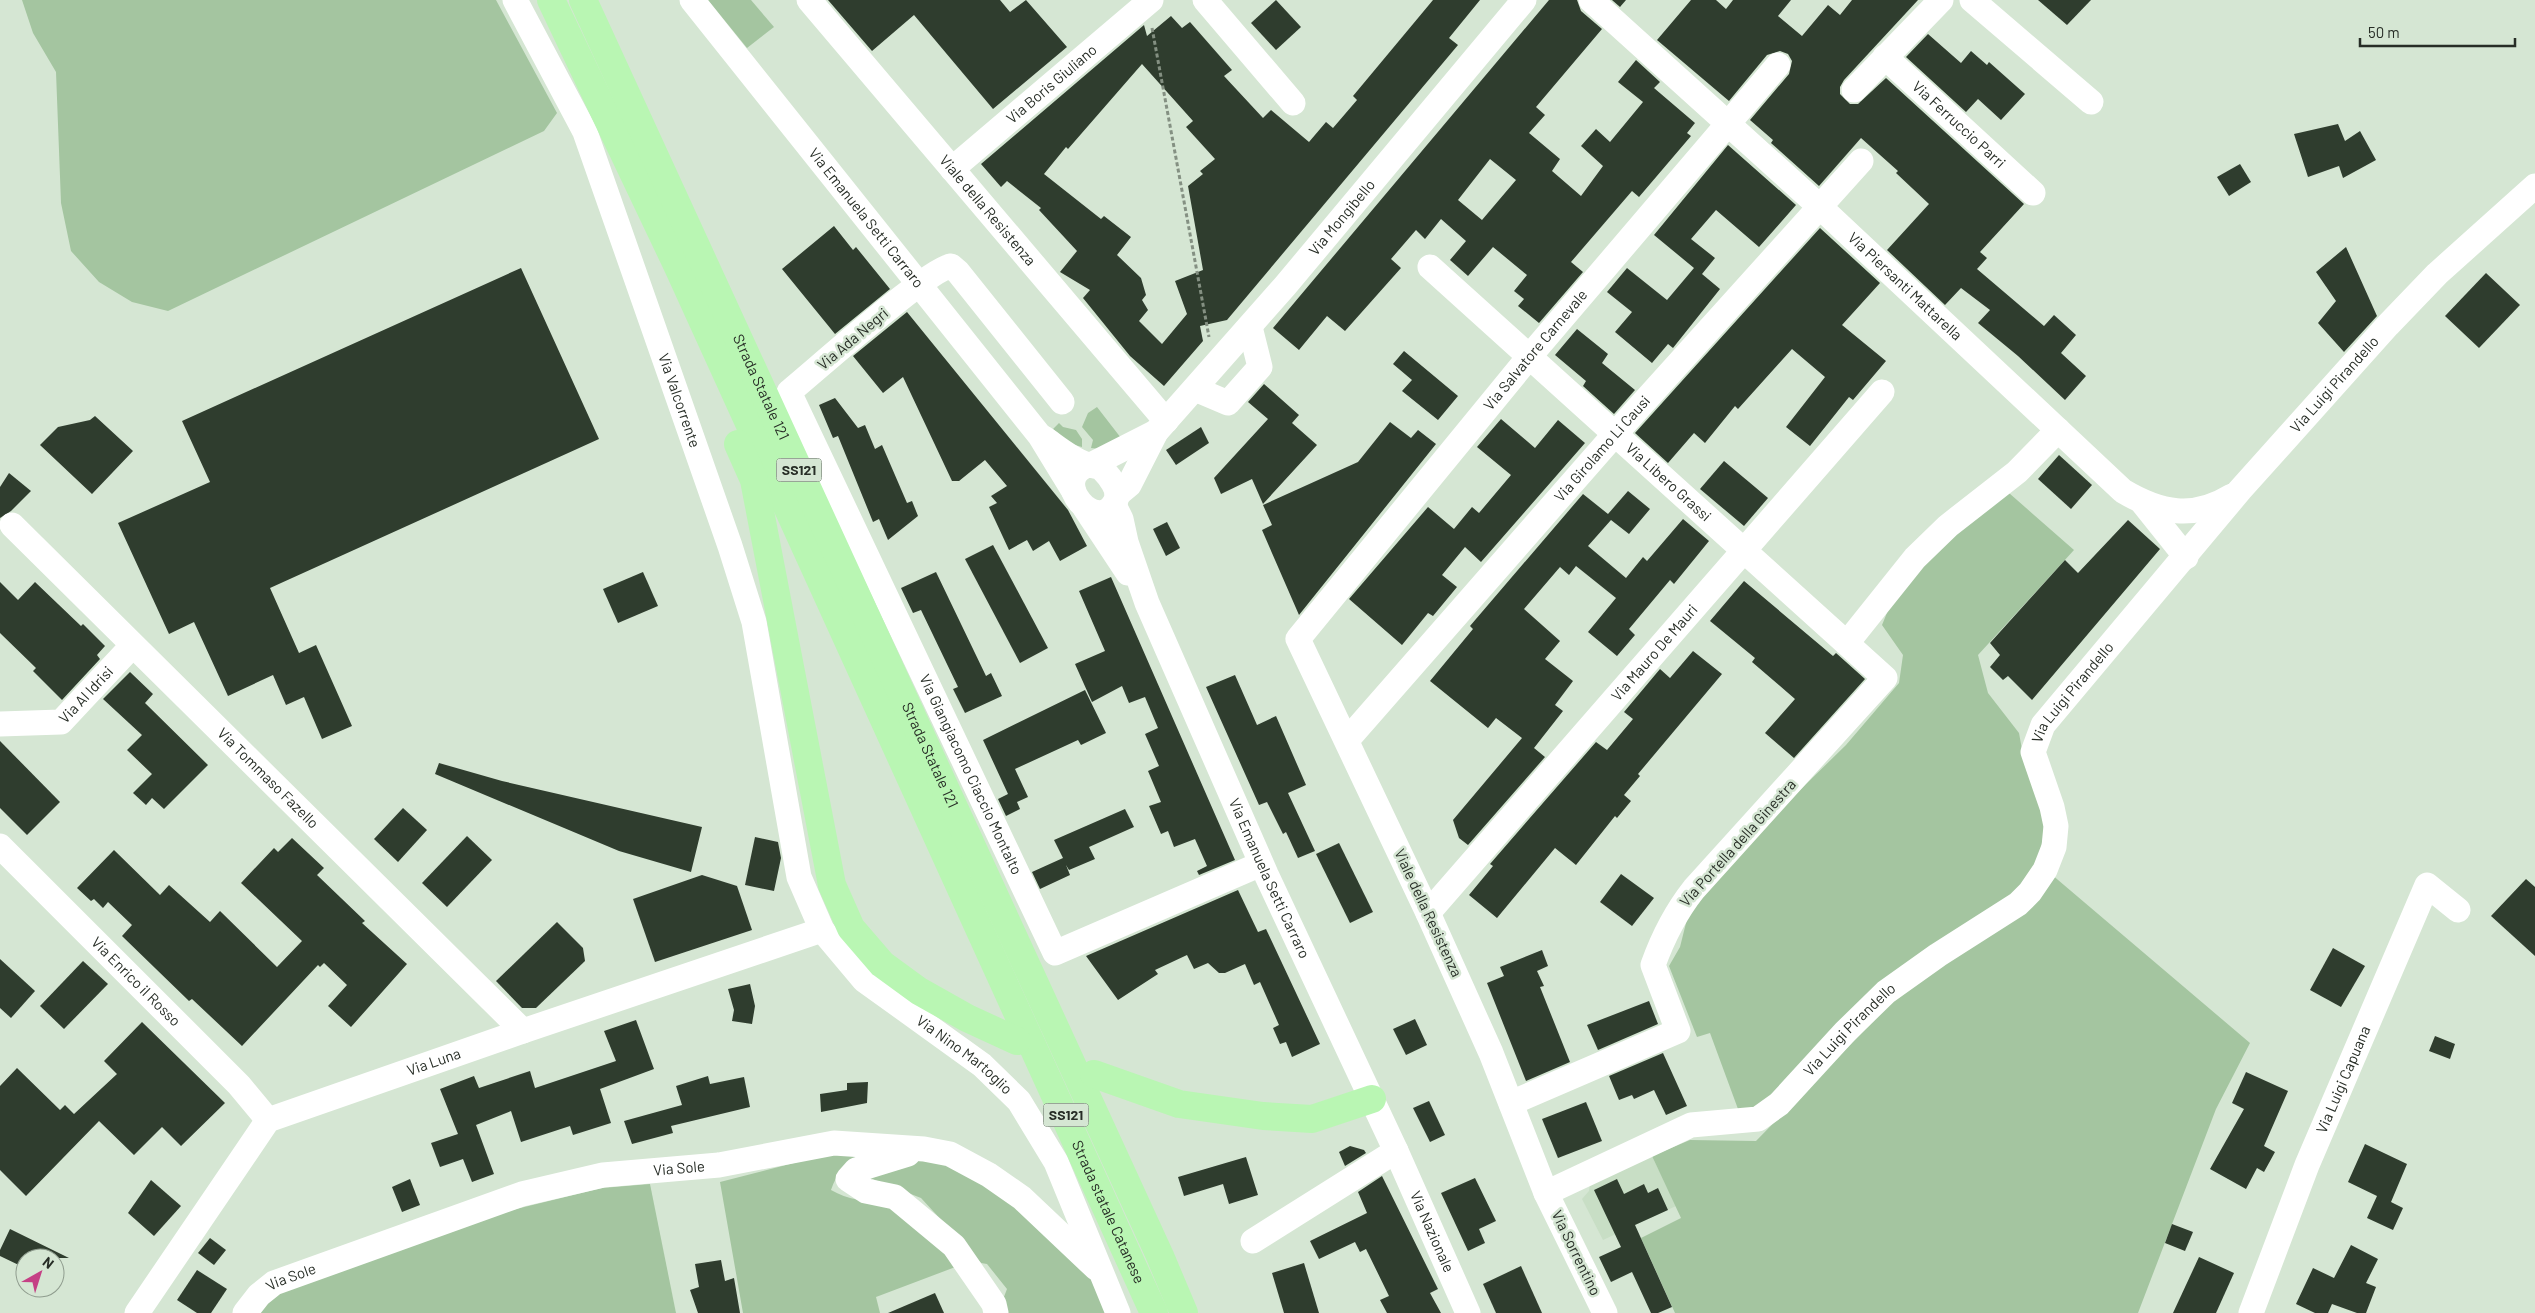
<svg xmlns="http://www.w3.org/2000/svg" width="2535" height="1313" font-family="Barlow,sans-serif">
	<style>
		.built { fill: #c8dec5 }
		.green { fill: #a4c5a0 }
		.building { fill: #2f3d2e; fill-rule: evenodd }
		.lines { fill: none; stroke-linecap: round; stroke-linejoin: round }
		.path { stroke: #849082; stroke-width: 3; stroke-dasharray: 4 2.5; stroke-linecap: butt }
		.minor { stroke: #fff; stroke-width: 25 }
		.major { stroke: #b9f6b3; stroke-width: 28 }
		.labels { text-anchor: middle; stroke-width: 5; stroke-linejoin: round; paint-order: stroke }
		.shield { fill: #d5e6d3; stroke: #5b645a; stroke-width: 1 }
		.shield-label { font-size: 14px; font-weight: bold; fill: #272d26 }
		.street-label { font-size: 15px; fill: #272d26; stroke: #d5e6d3 }
	</style>
	<rect width="100%" height="100%" fill="#d5e6d3"/>
	<polygon class="built" points="1652,1156 1676,1206 1603,1240 1582,1199 1589,1191 1590,1183"/>
	<g class="green">
		<polygon points="22,0 496,0 557,113 544,131 168,311 132,302 99,282 71,251 61,203 56,72 33,33"/>
		<polygon points="708,0 751,0 774,27 747,48"/>
		<polygon points="1097,407 1121,438 1100,449 1091,448 1093,440 1082,427 1088,413"/>
		<polygon points="1059,423 1063,427 1076,430 1082,439 1082,447 1071,444 1053,429"/>
		<polygon points="2009,493 2074,550 1978,655 1988,693 2019,733 2025,766 2043,809 2044,833 2039,857 2018,890 1765,1101 1752,1108 1738,1109 1710,1033 1697,1037 1669,966 1680,947 1688,915 1758,831 1846,745 1899,683 1903,655 1882,625 1891,603 1950,536"/>
		<polygon points="2051,874 2250,1043 2216,1109 2138,1313 1675,1313 1641,1238 1681,1218 1652,1156 1690,1140 1756,1141 1908,986"/>
		<path d="M 844,1150 L 896,1151 C 864,1157 843,1156 831,1190 C 848,1200 865,1200 883,1206 C 915,1215 937,1243 958,1266 L 876,1297 L 880,1313 L 743,1313 L 720,1182 Z"/>
		<polygon points="924,1158 938,1160 995,1188 1091,1273 1107,1313 1003,1313 1002,1302 1007,1289 987,1264 981,1263 921,1198 865,1176"/>
		<polygon points="650,1184 676,1313 257,1313 265,1302 286,1289 500,1213 602,1188"/>
	</g>
	<g class="building">
		<polygon points="828,0 1000,0 1010,12 1026,0 1067,47 993,109 914,15 872,51"/>
		<polygon points="1276,0 1301,27 1276,50 1251,23"/>
		<path d="M 1433,0 L 1480,0 L 1449,38 L 1458,45 L 1227,320 L 1200,326 L 1203,341 L 1164,386 L 1130,356 L 1083,298 L 1090,290 L 1060,272 L 1077,251 L 1039,210 L 1041,208 L 1007,181 L 1001,187 L 981,164 L 1144,25 L 1147,36 L 1171,16 L 1182,28 L 1190,22 L 1232,70 L 1224,76 L 1263,118 L 1271,110 L 1309,142 L 1326,122 L 1333,128 L 1357,100 L 1353,96 ZM 1142,64 L 1193,121 L 1186,127 L 1215,159 L 1200,171 L 1203,174 L 1188,186 L 1203,270 L 1175,281 L 1187,314 L 1162,344 L 1139,321 L 1148,310 L 1142,300 L 1146,295 L 1141,278 L 1117,255 L 1131,237 L 1104,216 L 1101,219 L 1044,174 L 1066,147 L 1068,149 Z"/>
		<path d="M 1549,0 L 1577,0 L 1581,11 L 1602,29 L 1536,107 L 1545,115 L 1529,133 L 1560,159 L 1552,171 L 1581,196 L 1603,166 L 1581,146 L 1596,129 L 1610,142 L 1643,102 L 1618,82 L 1636,60 L 1660,82 L 1654,88 L 1695,123 L 1687,133 L 1691,136 L 1639,197 L 1632,191 L 1571,262 L 1583,272 L 1539,323 L 1518,306 L 1524,299 L 1514,291 L 1527,275 L 1493,247 L 1468,276 L 1450,260 L 1466,241 L 1441,219 L 1425,239 L 1416,230 L 1391,259 L 1401,268 L 1345,331 L 1327,316 L 1299,350 L 1273,328 ZM 1490,159 L 1516,180 L 1482,220 L 1458,200 Z"/>
		<polygon points="1612,0 1626,0 1620,7"/>
		<polygon points="1691,0 1716,0 1726,9 1733,0 1791,0 1778,16 1802,36 1828,5 1840,15 1852,0 1918,0 1844,80 1840,87 1840,94 1850,104 1858,104 1886,78 2024,204 1980,252 1987,258 1977,269 2044,326 2054,315 2076,335 2061,353 2086,376 2065,400 2018,356 1978,323 1990,310 1961,288 1945,305 1887,250 1929,204 1896,173 1898,171 1861,138 1819,186 1771,143 1773,140 1750,120 1789,74 1792,61 1788,54 1780,51 1767,55 1729,101 1657,40"/>
		<polygon points="2038,0 2091,0 2067,25"/>
		<polygon points="1928,34 1961,63 1971,51 1987,65 1989,62 2025,94 2001,120 1978,99 1966,112 1906,57"/>
		<polygon points="2338,124 2345,141 2360,131 2376,160 2343,178 2339,166 2308,177 2294,134"/>
		<polygon points="1728,145 1796,205 1759,247 1716,210 1691,239 1715,258 1702,274 1720,289 1673,348 1668,344 1652,363 1615,332 1632,312 1607,292 1627,268 1667,300 1694,268 1654,235"/>
		<polygon points="2240,164 2251,182 2229,196 2217,177"/>
		<polygon points="834,226 853,250 856,247 890,289 835,334 782,269"/>
		<polygon points="1820,228 1880,283 1842,325 1886,361 1853,400 1849,397 1810,446 1786,427 1825,377 1792,349 1738,409 1735,406 1705,443 1694,433 1668,463 1635,433"/>
		<polygon points="2346,247 2377,316 2344,352 2318,323 2336,301 2316,272"/>
		<polygon points="521,268 599,439 270,588 299,653 316,645 352,726 322,739 304,697 286,705 273,675 228,696 194,622 169,634 118,523 210,482 182,421"/>
		<polygon points="2486,273 2520,305 2479,348 2445,316"/>
		<polygon points="907,312 1068,510 1087,546 1060,561 1049,541 1033,551 1027,540 1009,550 989,507 997,503 991,496 1007,486 985,460 959,481 952,481 903,377 883,393 853,356"/>
		<polygon points="1577,329 1608,354 1602,363 1635,390 1614,414 1583,386 1586,381 1555,355"/>
		<polygon points="1404,351 1458,396 1438,420 1402,391 1412,380 1393,364"/>
		<polygon points="1264,384 1299,415 1292,423 1317,445 1263,504 1252,479 1221,494 1214,478 1268,419 1248,402"/>
		<polygon points="835,398 858,428 865,425 875,449 882,445 907,503 912,501 918,516 888,540 879,519 873,522 838,436 833,438 819,405"/>
		<polygon points="95,416 133,451 92,494 40,445 58,427 90,420"/>
		<polygon points="1501,419 1535,448 1558,420 1585,443 1481,562 1465,547 1442,575 1457,587 1433,616 1428,613 1402,645 1349,599 1428,507 1454,529 1472,507 1479,513 1511,475 1477,447"/>
		<polygon points="1390,422 1411,438 1418,430 1436,444 1299,615 1262,530 1272,525 1263,505 1358,462"/>
		<polygon points="1201,427 1209,443 1176,465 1166,450"/>
		<polygon points="2059,455 2092,485 2071,509 2038,479"/>
		<polygon points="1724,461 1768,498 1744,526 1700,489"/>
		<polygon points="9,473 31,491 11,511 0,518 0,487"/>
		<polygon points="1628,491 1650,509 1629,534 1611,520 1588,546 1626,578 1643,557 1647,561 1683,519 1709,541 1674,584 1670,580 1629,629 1635,635 1617,656 1588,632 1616,598 1576,566 1569,575 1560,567 1524,609 1560,641 1545,659 1573,681 1555,705 1563,711 1534,748 1545,757 1468,845 1459,838 1453,820 1522,738 1496,718 1488,728 1430,681 1473,629 1470,626 1583,494 1608,514"/>
		<polygon points="2128,520 2160,549 2032,700 2008,676 2003,680 1990,667 2000,655 1990,643 2065,560 2078,573"/>
		<polygon points="1167,522 1180,548 1166,556 1153,529"/>
		<polygon points="993,545 1048,648 1020,663 965,559"/>
		<polygon points="643,572 658,606 618,623 603,589"/>
		<polygon points="936,572 986,676 991,673 1002,696 965,713 953,689 958,687 921,610 913,613 901,588"/>
		<polygon points="1111,577 1235,860 1199,875 1197,871 1207,866 1195,839 1174,847 1168,831 1161,834 1149,806 1161,802 1148,771 1159,766 1145,734 1158,728 1145,697 1129,703 1122,686 1092,702 1075,664 1105,651 1079,591"/>
		<polygon points="1744,581 1833,656 1836,653 1865,679 1794,758 1765,733 1795,699 1752,662 1755,658 1710,621"/>
		<polygon points="0,582 18,600 35,582 81,626 83,624 105,646 97,655 100,659 62,700 33,671 36,668 0,633"/>
		<polygon points="1693,651 1722,674 1638,774 1640,776 1624,795 1631,801 1617,818 1615,816 1576,865 1555,848 1497,918 1469,895 1493,866 1490,864 1596,742 1607,750 1633,719 1624,712 1660,669 1670,678"/>
		<polygon points="130,672 153,694 145,703 208,765 164,809 152,798 146,805 133,793 152,774 127,750 142,735 103,699"/>
		<polygon points="1235,675 1257,725 1276,716 1306,785 1288,793 1315,851 1298,858 1286,832 1283,834 1267,802 1259,805 1206,687"/>
		<polygon points="1085,690 1106,733 1081,745 1078,740 1015,769 1028,797 1017,802 1020,809 1006,816 998,799 1008,794 983,740"/>
		<polygon points="0,741 60,802 27,835 0,808"/>
		<polygon points="439,763 502,781 702,827 691,872 619,851 435,774"/>
		<polygon points="403,808 427,830 398,862 374,839"/>
		<polygon points="1125,809 1134,827 1089,847 1095,859 1069,870 1066,865 1070,875 1040,889 1032,872 1063,858 1054,840"/>
		<polygon points="467,836 492,860 447,907 422,883"/>
		<polygon points="755,837 778,842 781,858 774,891 745,885"/>
		<polygon points="292,838 324,868 317,875 365,921 362,923 407,964 351,1027 328,1006 347,985 324,963 320,967 318,965 242,1046 192,999 189,1001 122,936 132,925 108,902 103,908 94,899 91,901 77,888 114,850 160,895 169,885 210,922 220,911 277,967 302,941 241,883 274,848 278,852"/>
		<polygon points="1339,843 1373,912 1350,923 1316,854"/>
		<polygon points="1621,874 1654,898 1632,926 1600,902"/>
		<polygon points="702,875 737,886 752,930 655,962 633,899"/>
		<polygon points="2526,879 2535,887 2535,956 2491,916"/>
		<polygon points="1238,890 1258,932 1266,929 1320,1044 1292,1057 1286,1042 1280,1044 1273,1028 1279,1025 1260,982 1254,985 1245,964 1225,973 1219,973 1208,963 1194,969 1187,955 1155,970 1158,974 1118,1000 1086,956"/>
		<polygon points="557,922 583,948 585,961 536,1008 522,1008 496,981"/>
		<polygon points="2333,948 2365,966 2341,1007 2310,990"/>
		<polygon points="1542,950 1548,966 1537,971 1544,986 1540,987 1570,1062 1526,1081 1487,983 1504,976 1500,967"/>
		<polygon points="0,959 35,991 11,1018 0,1008"/>
		<polygon points="83,961 108,984 64,1029 40,1006"/>
		<polygon points="750,984 755,1006 752,1024 732,1021 734,1010 728,989"/>
		<polygon points="1649,1001 1658,1024 1598,1050 1587,1025"/>
		<polygon points="1415,1019 1427,1045 1406,1055 1393,1029"/>
		<polygon points="636,1020 654,1069 600,1089 611,1123 573,1135 570,1126 521,1142 511,1111 476,1125 494,1174 472,1182 463,1159 440,1167 431,1143 458,1134 440,1089 474,1076 479,1088 530,1071 535,1088 616,1061 604,1031"/>
		<polygon points="142,1022 225,1103 181,1146 162,1127 134,1155 99,1121 26,1196 0,1170 0,1086 17,1068 60,1110 65,1105 74,1114 117,1074 104,1061"/>
		<polygon points="2435,1036 2455,1044 2450,1059 2429,1051"/>
		<polygon points="1663,1053 1687,1106 1666,1115 1654,1090 1634,1099 1632,1095 1619,1100 1609,1076"/>
		<polygon points="2246,1072 2288,1091 2264,1146 2275,1152 2264,1172 2257,1168 2246,1189 2210,1169 2244,1109 2232,1103"/>
		<polygon points="708,1076 710,1084 744,1077 750,1107 671,1126 673,1133 632,1144 624,1121 682,1105 676,1086"/>
		<polygon points="868,1082 867,1103 821,1112 820,1094 847,1090 847,1083"/>
		<polygon points="1429,1101 1445,1135 1430,1142 1413,1108"/>
		<polygon points="1586,1102 1602,1141 1558,1158 1542,1119"/>
		<polygon points="2365,1144 2407,1164 2391,1202 2403,1208 2393,1230 2367,1218 2377,1196 2348,1182"/>
		<polygon points="1350,1146 1364,1150 1366,1153 1345,1166 1339,1152"/>
		<polygon points="1246,1157 1258,1195 1229,1204 1223,1184 1184,1196 1178,1177"/>
		<polygon points="1382,1176 1438,1289 1430,1293 1441,1313 1387,1313 1380,1300 1389,1296 1366,1249 1360,1252 1355,1242 1319,1259 1310,1241 1367,1213 1358,1192"/>
		<polygon points="1475,1178 1496,1221 1479,1229 1485,1243 1468,1251 1441,1193"/>
		<polygon points="410,1179 420,1205 402,1212 392,1187"/>
		<polygon points="1617,1179 1624,1194 1644,1184 1648,1193 1658,1188 1668,1210 1635,1225 1672,1307 1658,1313 1651,1313 1632,1272 1611,1282 1599,1257 1621,1247 1594,1190"/>
		<polygon points="151,1180 181,1206 154,1236 128,1213"/>
		<polygon points="2172,1224 2193,1232 2185,1251 2165,1243"/>
		<polygon points="10,1229 69,1258 25,1258 25,1268 0,1256 0,1250"/>
		<polygon points="210,1238 226,1250 214,1265 198,1253"/>
		<polygon points="2351,1245 2378,1259 2366,1283 2376,1287 2366,1313 2357,1313 2332,1304 2328,1313 2315,1313 2296,1304 2313,1268 2334,1278"/>
		<polygon points="2199,1257 2234,1273 2216,1313 2173,1313"/>
		<polygon points="721,1260 725,1281 734,1278 740,1313 698,1313 690,1290 699,1287 695,1264"/>
		<polygon points="1304,1263 1319,1313 1284,1313 1272,1273"/>
		<polygon points="1521,1266 1542,1313 1496,1313 1483,1284"/>
		<polygon points="197,1270 227,1289 211,1313 197,1313 177,1300"/>
		<polygon points="935,1293 944,1313 888,1313"/>
	</g>
	<g class="lines">
		<polyline class="path" points="1152,28 1209,337"/>
		<g class="minor">
			<path id="s1" d="M 515,0 L 585,132 L 730,546 L 754,622 L 799,877 L 822,930 L 864,980 L 982,1065 L 1019,1101 L 1056,1162 L 1118,1313"/>
			<path id="s2" d="M 692,0 L 1040,436 L 1073,490"/>
			<path id="s3" d="M 809,0 L 1166,421"/>
			<polyline points="1205,0 1293,103"/>
			<path id="s4" d="M 1591,0 L 1819,206 L 2123,491 C 2160,513 2193,520 2232,496"/>
			<polyline points="1972,0 2091,102"/>
			<path id="s5" d="M 1885,57 L 2033,193"/>
			<polyline points="1854,90 1941,0"/>
			<path id="s6" d="M 952,169 L 1151,0"/>
			<path id="s7" d="M 1430,267 L 1885,678 L 1694,889 C 1675,913 1663,937 1653,965 L 1678,1031 L 1511,1103"/>
			<polyline points="1195,389 1228,403 1260,367 1250,327"/>
			<path id="s8" d="M 1062,402 L 958,272 L 951,266 C 928,269 815,371 789,392 L 1055,953 L 1261,864"/>
			<path d="M 1044,438 C 1057,447 1071,459 1086,464 C 1092,466 1098,465 1103,470 C 1110,477 1120,490 1116,500 C 1099,538 1047,480 1088,465"/>
			<polyline points="1091,465 1156,432"/>
			<path id="s9" d="M 1117,495 L 1129,485 L 1156,432 L 1285,286 L 1524,0"/>
			<polyline points="2142,502 2186,557"/>
			<path id="s10" d="M 1114,505 L 1121,519 L 1126,542 L 1147,603 L 1266,874 L 1396,1151 L 1468,1313"/>
			<polyline points="1085,508 1128,573"/>
			<path id="s11" d="M 12,525 L 523,1031"/>
			<polyline points="1847,643 1915,558 1948,526 2017,472 2058,430"/>
			<path id="s12" d="M 0,724 L 61,722 L 132,646"/>
			<path id="s13" d="M 1348,739 L 1615,434 L 1861,161"/>
			<path id="s14" d="M 0,846 L 239,1085 L 268,1120"/>
			<path id="s15" d="M 1428,913 L 1882,392"/>
			<polyline points="908,1154 856,1170 848,1179 866,1191 895,1197 954,1246 994,1304 996,1313"/>
			<path id="s16" d="M 1546,1193 L 1691,1125 L 1758,1119 L 1779,1104 L 1845,1032 L 1886,992 L 1938,955 L 2018,904 L 2030,892 L 2045,870 L 2054,847 L 2056,826 L 2052,807 L 2033,752 L 2043,725 L 2240,490 L 2388,325 L 2437,274 L 2535,186"/>
			<polyline points="1253,1241 1396,1151"/>
			<path id="s17" d="M 137,1313 L 268,1120 L 523,1031 L 822,930"/>
			<path id="s18" d="M 245,1313 L 259,1295 L 274,1283 L 522,1194 L 603,1175 L 719,1165 L 834,1143 L 924,1149 L 950,1154 L 989,1175 L 1022,1198 L 1096,1268"/>
			<path id="s19" d="M 1605,1313 L 1546,1193 L 1491,1053 L 1428,913 L 1298,639 L 1529,357 L 1778,65"/>
			<path id="s20" d="M 2251,1313 L 2307,1165 L 2427,885 L 2458,910"/>
		</g>
		<g class="major">
			<path id="s21" d="M 551,0 L 678,267 L 1154,1313"/>
			<path id="s22" d="M 583,0 L 1160,1256 L 1184,1313"/>
			<polyline points="738,444 754,480 832,885 851,928 882,964 919,991 967,1018 1017,1041"/>
			<polyline points="1094,1074 1179,1104 1263,1116 1312,1119 1372,1099"/>
		</g>
	</g>
	<g class="labels">
		<g class="shield">
			<rect x="776.5" y="458.5" width="45" height="23" rx="4"/>
			<rect x="1043.5" y="1103.5" width="45" height="23" rx="4"/>
		</g>
		<g class="shield-label">
			<text x="799" y="475">SS121</text>
			<text x="1066" y="1120">SS121</text>
		</g>
		<g class="street-label">
			<text dy="5" stroke="none"><textPath href="#s6" startOffset="131">Via Boris Giuliano</textPath></text>
			<text dy="5" stroke="none"><textPath href="#s5" startOffset="100">Via Ferruccio Parri</textPath></text>
			<text dy="5" stroke="none"><textPath href="#s3" startOffset="276">Viale della Resistenza</textPath></text>
			<text dy="5" stroke="none"><textPath href="#s2" startOffset="279">Via Emanuela Setti Carraro</textPath></text>
			<text dy="5" stroke="none"><textPath href="#s9" startOffset="359">Via Mongibello</textPath></text>
			<text dy="5" stroke="none"><textPath href="#s4" startOffset="425">Via Piersanti Mattarella</textPath></text>
			<text transform="translate(853 339) rotate(-40)" y="5">Via Ada Negri</text>
			<text dy="5" stroke="none"><textPath href="#s19" startOffset="1115">Via Salvatore Carnevale</textPath></text>
			<text dy="5" stroke="none"><textPath href="#s16" startOffset="1211">Via Luigi Pirandello</textPath></text>
			<text dy="5" stroke="none"><textPath href="#s22" startOffset="426">Strada Statale 121</textPath></text>
			<text dy="5" stroke="none"><textPath href="#s1" startOffset="434">Via Valcorrente</textPath></text>
			<text dy="5" stroke="none"><textPath href="#s13" startOffset="386">Via Girolamo Li Causi</textPath></text>
			<text dy="5" stroke="none"><textPath href="#s7" startOffset="321">Via Libero Grassi</textPath></text>
			<text dy="5" stroke="none"><textPath href="#s15" startOffset="345">Via Mauro De Mauri</textPath></text>
			<text dy="5" stroke="none"><textPath href="#s12" startOffset="98">Via Al Idrisi</textPath></text>
			<text dy="5" stroke="none"><textPath href="#s16" startOffset="806">Via Luigi Pirandello</textPath></text>
			<text dy="5" stroke="none"><textPath href="#s22" startOffset="831">Strada Statale 121</textPath></text>
			<text dy="5" stroke="none"><textPath href="#s8" startOffset="805">Via Giangiacomo Ciaccio Montalto</textPath></text>
			<text dy="5" stroke="none"><textPath href="#s11" startOffset="360">Via Tommaso Fazello</textPath></text>
			<text transform="translate(1738 843) rotate(-48)" y="5">Via Portella della Ginestra</text>
			<text dy="5" stroke="none"><textPath href="#s10" startOffset="405">Via Emanuela Setti Carraro</textPath></text>
			<text transform="translate(1428 913) rotate(65)" y="5">Viale della Resistenza</text>
			<text dy="5" stroke="none"><textPath href="#s14" startOffset="192">Via Enrico il Rosso</textPath></text>
			<text dy="5" stroke="none"><textPath href="#s16" startOffset="356">Via Luigi Pirandello</textPath></text>
			<text dy="5" stroke="none"><textPath href="#s1" startOffset="1175">Via Nino Martoglio</textPath></text>
			<text dy="5" stroke="none"><textPath href="#s17" startOffset="409">Via Luna</textPath></text>
			<text dy="5" stroke="none"><textPath href="#s20" startOffset="251">Via Luigi Capuana</textPath></text>
			<text dy="5" stroke="none"><textPath href="#s18" startOffset="465">Via Sole</textPath></text>
			<text dy="5" stroke="none"><textPath href="#s21" startOffset="1334">Strada statale Catanese</textPath></text>
			<text dy="5" stroke="none"><textPath href="#s10" startOffset="794">Via Nazionale</textPath></text>
			<text transform="translate(1576 1253) rotate(64)" y="5">Via Sorrentino</text>
			<text dy="5" stroke="none"><textPath href="#s18" startOffset="60">Via Sole</textPath></text>
		</g>
	</g>
	<g transform="translate(40 1273) rotate(39)"><circle r="24" fill="#d5e6d3" stroke="#8f9c8e"/>
	<path d="M0-4L9 19L0 12L-9 19Z" fill="#c54085"/>
	<text y="-8" font-size="14" font-weight="bold" text-anchor="middle" fill="#272d26">N</text>
	</g>
	<path d="M2360 38v8h155v-8" fill="none" stroke="#272d26" stroke-width="2.5"/>
	<text x="2368" y="38" font-size="15" fill="#272d26" stroke="#d5e6d3" stroke-width="4" paint-order="stroke">50 m</text>
</svg>
